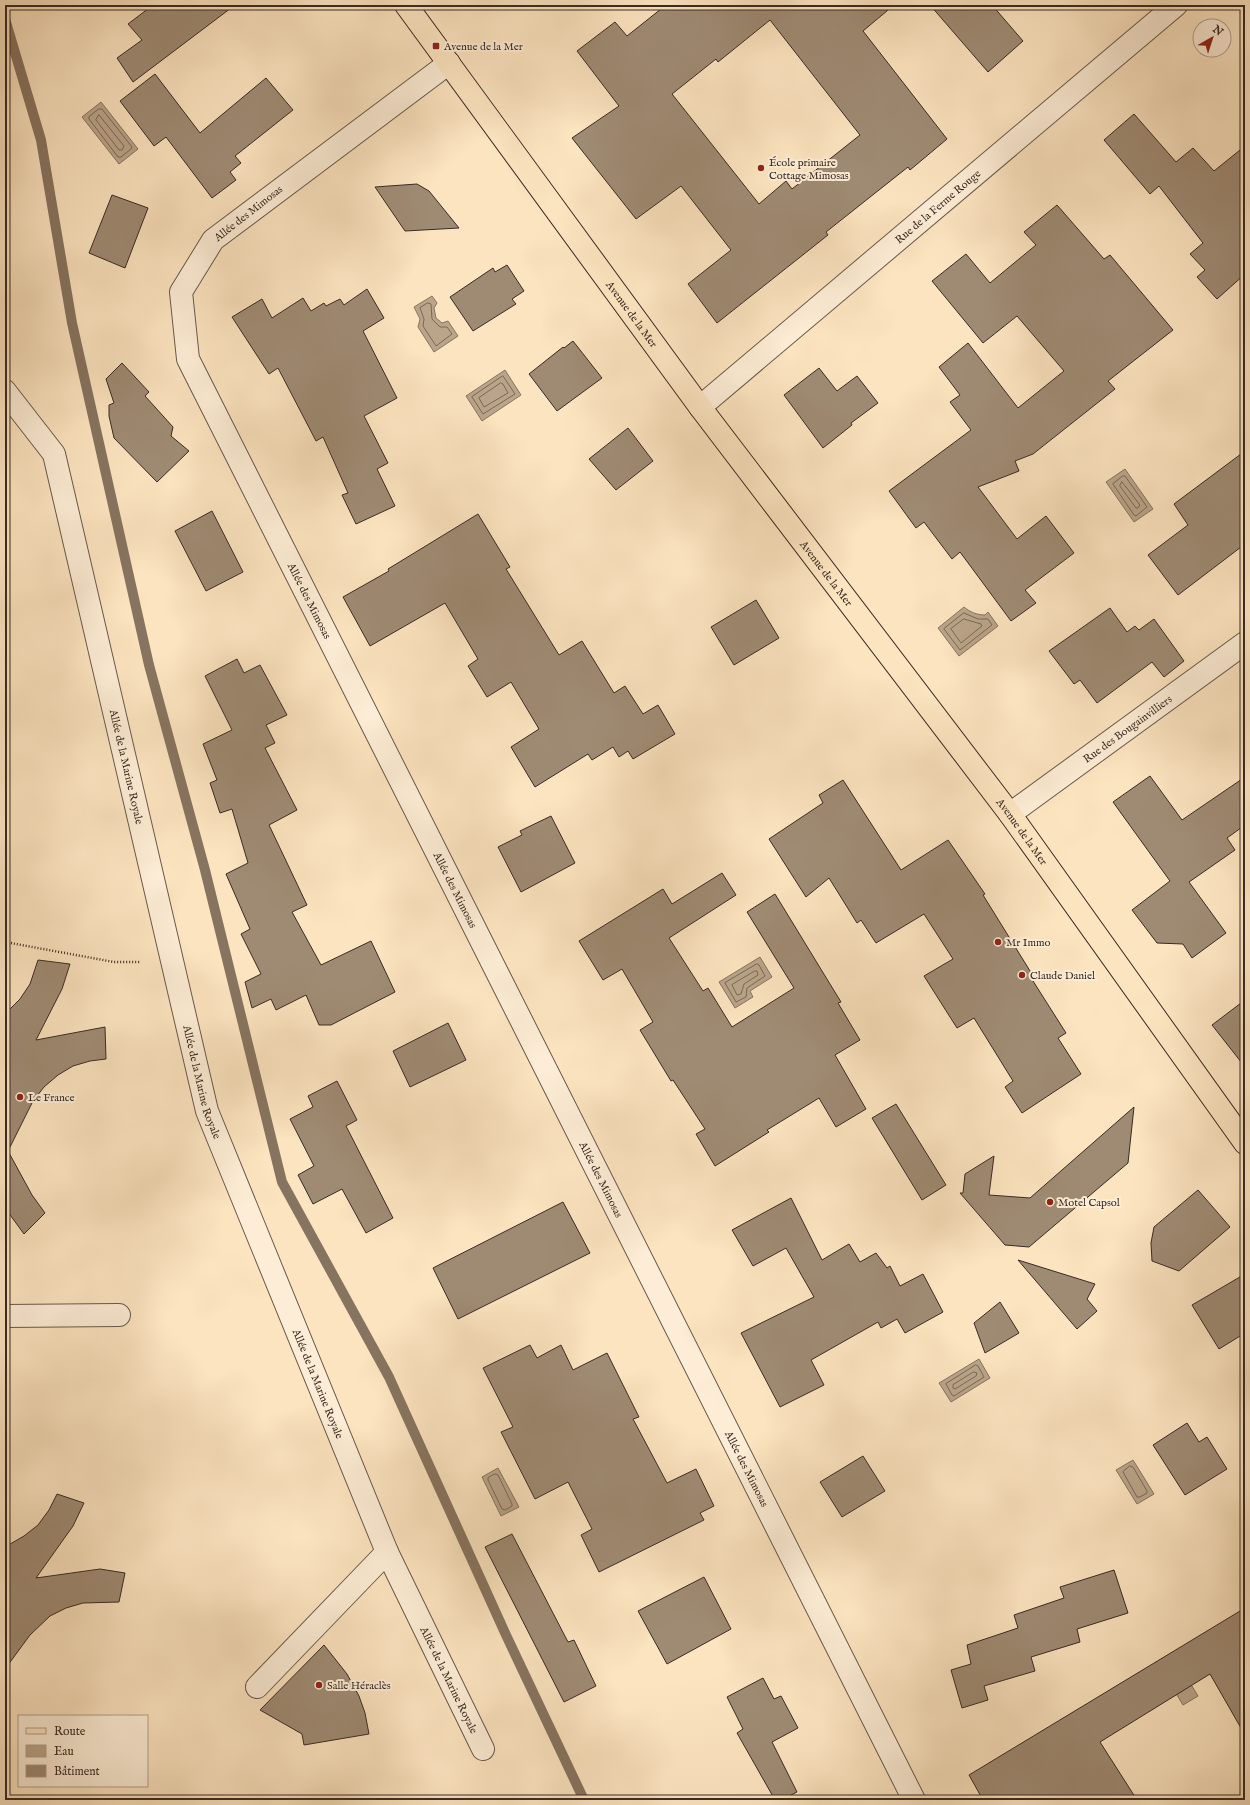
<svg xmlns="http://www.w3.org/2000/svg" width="1250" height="1805" font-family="'IM FELL English',serif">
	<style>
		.water { fill: #baa58a; stroke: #877460 }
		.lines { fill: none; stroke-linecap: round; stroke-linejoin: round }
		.shore { stroke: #7a6856; stroke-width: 1 }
		.stream { stroke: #877460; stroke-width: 10 }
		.building { fill: #9f8b74; stroke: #3a2b22; fill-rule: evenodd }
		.minor-casing { stroke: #6a594a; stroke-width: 24 }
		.major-casing { stroke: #3a2b22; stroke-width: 24 }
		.path { stroke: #3a2b22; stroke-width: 2.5; stroke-dasharray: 1 2; stroke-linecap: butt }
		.minor { stroke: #fdedd6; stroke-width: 22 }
		.major { stroke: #fce4c0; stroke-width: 22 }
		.poi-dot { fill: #8f2418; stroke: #fdedd6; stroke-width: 1.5 }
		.labels { text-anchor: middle; stroke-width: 4; stroke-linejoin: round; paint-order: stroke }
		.poi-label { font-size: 11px; fill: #3a2b22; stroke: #fdedd6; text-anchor: start }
		.street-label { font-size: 11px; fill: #3a2b22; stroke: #fdedd6 }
	</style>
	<rect width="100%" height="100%" fill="#fce4c0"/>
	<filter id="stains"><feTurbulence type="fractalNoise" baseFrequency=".005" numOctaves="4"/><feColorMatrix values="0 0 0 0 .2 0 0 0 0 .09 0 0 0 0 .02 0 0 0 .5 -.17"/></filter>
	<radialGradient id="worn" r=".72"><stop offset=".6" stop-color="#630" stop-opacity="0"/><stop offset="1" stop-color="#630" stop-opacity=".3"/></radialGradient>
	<g class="water">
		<polygon points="101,102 138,149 119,164 82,117"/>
		<polygon points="432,296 437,303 434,308 436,318 442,323 448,321 458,336 434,352 418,327 420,319 414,307"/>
		<polygon points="505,370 521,395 482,421 466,396"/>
		<polygon points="1125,469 1153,509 1134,522 1106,482"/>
		<path d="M 964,607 C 970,612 977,615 985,615 L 988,612 L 998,626 L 959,656 L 938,628 Z"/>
		<polygon points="760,957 772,977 750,991 753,997 735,1008 719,982"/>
		<polygon points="979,1359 990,1378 951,1402 939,1383"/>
		<polygon points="1133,1460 1154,1494 1137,1504 1116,1470"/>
		<polygon points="498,1468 519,1507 501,1516 482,1477"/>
		<polygon points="1172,1653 1198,1696 1183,1705 1157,1662"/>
	</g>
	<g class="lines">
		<g class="shore">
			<polygon points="99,109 102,109 132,147 131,149 121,157 118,157 89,119 89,117"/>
			<polygon points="99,115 124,146 122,150 119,150 96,120"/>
			<polygon points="428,303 431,304 432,319 440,327 447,327 452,334 436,346 423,326 424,319 420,308"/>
			<polygon points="503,376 515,394 483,414 472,397"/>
			<polygon points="501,383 503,384 508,393 484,407 479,398"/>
			<polygon points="1123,476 1125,476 1147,507 1136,516 1134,515 1113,484"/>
			<polygon points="1122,482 1140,505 1138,508 1136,508 1120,486"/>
			<polygon points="964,613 978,619 988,619 992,625 960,650 944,629"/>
			<polygon points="964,619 981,624 982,626 961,643 951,629"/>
			<polygon points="757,964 759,965 765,976 747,988 746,997 736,1002 725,983"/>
			<polygon points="755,971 757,971 758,975 744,984 741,994 737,995 732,985"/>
			<polygon points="976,1365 978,1366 984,1377 954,1396 952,1395 946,1384"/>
			<polygon points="974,1372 977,1373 976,1376 955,1389 953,1388 953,1385"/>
			<polygon points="1130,1466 1133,1467 1147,1491 1147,1493 1140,1497 1137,1497 1123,1472"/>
			<polygon points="495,1474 498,1475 512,1504 512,1506 505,1510 502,1509 488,1480 488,1478"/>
		</g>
		<polyline class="stream" points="5,19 41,140 72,323 149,665 205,870 282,1182 389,1377 506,1635 584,1800"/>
	</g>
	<g class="building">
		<polygon points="153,5 235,5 133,82 117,58 142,40 128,24"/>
		<path d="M 666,5 L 894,5 L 863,31 L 947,139 L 910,170 L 908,167 L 826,232 L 828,235 L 717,323 L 688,284 L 731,250 L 681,186 L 636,219 L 572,138 L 619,106 L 577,51 L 615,22 L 627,36 ZM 770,20 L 860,135 L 792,189 L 786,181 L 759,204 L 672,94 L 716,59 L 718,62 Z"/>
		<polygon points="930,5 992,5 1023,41 988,72"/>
		<polygon points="155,74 200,133 266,78 293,110 235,156 241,163 230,172 236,180 212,198 166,137 154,146 120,101"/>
		<polygon points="1134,114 1176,162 1193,148 1214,171 1245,146 1245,274 1217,299 1197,277 1205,270 1190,254 1203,243 1159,186 1150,194 1104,140"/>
		<polygon points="417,184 429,191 459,228 405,231 375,187"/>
		<polygon points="112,195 148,208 125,268 89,253"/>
		<polygon points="1057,205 1104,259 1110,255 1173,330 1108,381 1115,389 1033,454 1015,461 1019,471 978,487 1017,539 1046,516 1074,553 1025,590 1036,603 1011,621 960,552 952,559 924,522 916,528 889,491 971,430 950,402 960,395 939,367 968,343 1018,408 1064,371 1017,316 983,343 932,281 966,254 990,283 1036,245 1024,232"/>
		<polygon points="507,265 524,291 512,299 516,304 473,331 450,297 493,268 495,272"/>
		<polygon points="367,289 384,318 363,331 397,398 364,416 388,463 377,469 395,506 356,524 342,495 348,493 323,437 316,441 278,368 269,374 232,317 262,299 272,318 303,298 311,311 324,303 326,306 340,299 344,305"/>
		<polygon points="573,341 602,378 557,411 529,374 563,347 564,348"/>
		<polygon points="122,363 149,392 145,396 173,427 171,436 189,451 157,482 114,438 109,416 109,405 114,403 106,379"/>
		<polygon points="819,368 837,391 857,376 878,403 851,423 852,425 823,448 784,395"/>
		<polygon points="628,428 653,461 616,490 589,459"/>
		<polygon points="1245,451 1245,544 1178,595 1148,555 1188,525 1174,504"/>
		<polygon points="212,511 243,572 206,591 175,531"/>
		<polygon points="478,514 510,567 506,569 559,655 582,641 614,693 625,686 643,714 658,705 675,734 633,759 628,751 619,757 613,747 592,760 588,754 535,787 511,747 539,729 511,682 487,697 468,666 478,659 445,603 370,646 343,597 389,571 388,569"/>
		<polygon points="756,600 779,638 734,665 711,627"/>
		<polygon points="1110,608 1127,632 1135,626 1139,630 1154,619 1184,661 1164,677 1152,662 1097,703 1080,680 1074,684 1049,651"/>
		<polygon points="237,659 244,673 260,665 287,715 266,725 275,743 265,748 297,810 269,825 307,905 292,912 321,965 371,941 395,992 331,1025 319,1025 306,995 276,1010 271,999 252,1008 245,982 261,974 241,934 250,929 226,874 248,863 232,809 220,813 210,783 217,780 203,744 232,730 205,676"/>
		<polygon points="1150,776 1182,820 1245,777 1245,825 1227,838 1235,850 1189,882 1226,933 1192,958 1183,944 1157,943 1132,910 1170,881 1113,802"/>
		<polygon points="843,780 901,870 948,840 985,894 983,895 1035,979 1033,981 1066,1033 1058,1038 1081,1074 1022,1113 1005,1087 1013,1081 974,1018 957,1028 924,976 953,959 924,914 876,943 861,920 857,923 829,878 806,897 769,839 823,803 819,795"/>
		<polygon points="551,816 575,863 521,892 498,847 522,835 520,831"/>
		<polygon points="722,873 736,895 669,938 703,991 708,988 732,1027 794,988 747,912 775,894 841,1002 838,1003 860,1040 835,1055 866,1109 836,1127 819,1098 767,1130 769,1132 715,1166 696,1134 705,1129 673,1080 671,1081 640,1030 653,1022 622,969 603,980 579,941 663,889 672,904"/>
		<polygon points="38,960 70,964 62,989 36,1040 105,1027 106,1059 90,1061 73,1066 58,1075 44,1087 33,1101 8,1151 32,1195 45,1213 24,1234 5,1208 5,1014 20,999 30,984"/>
		<polygon points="1245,1000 1245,1067 1212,1025"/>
		<polygon points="448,1023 466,1060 410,1087 393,1051"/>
		<polygon points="337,1081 357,1120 346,1126 393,1218 366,1233 342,1189 313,1204 298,1175 314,1166 290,1119 313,1107 308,1096"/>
		<polygon points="896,1104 946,1185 922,1200 872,1118"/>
		<polygon points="1134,1107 1128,1163 1029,1247 1005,1245 960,1193 963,1193 965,1174 994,1156 989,1195 1030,1198"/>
		<polygon points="1198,1190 1230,1227 1179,1271 1152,1261 1151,1243 1154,1227"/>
		<polygon points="791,1198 822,1260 849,1244 860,1262 876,1253 887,1268 890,1266 900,1286 923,1274 943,1312 905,1333 897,1319 881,1328 878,1322 811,1360 824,1385 780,1407 741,1333 814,1297 786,1248 753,1266 732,1230"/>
		<polygon points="563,1202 590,1253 458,1319 433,1268"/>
		<polygon points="1018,1260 1095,1284 1087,1299 1097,1311 1077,1329"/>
		<polygon points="1245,1274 1245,1333 1219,1349 1192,1305"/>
		<polygon points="1000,1302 1019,1333 985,1353 974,1323"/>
		<polygon points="530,1345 537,1358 561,1345 573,1370 607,1353 639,1417 633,1419 667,1483 696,1469 714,1506 700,1513 704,1520 599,1572 581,1535 592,1529 568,1482 535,1499 501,1432 513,1427 483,1368"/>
		<polygon points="1187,1423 1199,1442 1207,1437 1227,1469 1185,1495 1153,1445"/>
		<polygon points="863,1456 885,1491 842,1517 820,1482"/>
		<polygon points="57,1494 84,1503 73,1526 36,1578 100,1569 125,1573 119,1602 83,1603 66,1608 50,1616 30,1635 5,1669 5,1547 24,1536 38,1525 49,1510"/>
		<polygon points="512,1534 568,1642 574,1640 596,1686 564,1702 485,1547"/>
		<polygon points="1114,1570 1128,1613 1077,1629 1080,1642 1031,1657 1035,1671 984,1686 988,1700 962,1708 951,1670 971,1664 967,1645 1018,1628 1014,1615 1064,1598 1060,1587"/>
		<polygon points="704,1577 731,1629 667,1664 638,1611"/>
		<polygon points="1245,1608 1245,1735 1210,1674 1100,1742 1137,1800 983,1800 969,1775"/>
		<polygon points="324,1645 347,1674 359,1696 365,1713 369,1734 304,1745 302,1734 260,1710"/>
		<polygon points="763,1678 774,1699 781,1696 798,1728 772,1742 797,1792 781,1800 775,1800 737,1733 743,1729 727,1697"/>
	</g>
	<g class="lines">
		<g class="minor-casing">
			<g id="minor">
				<path id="s1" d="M 449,63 L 213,240 L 181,292 L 188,359 L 914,1800"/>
				<path id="s2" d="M 5,391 L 54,454 L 207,1111 L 387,1552 L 483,1749"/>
				<path id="s3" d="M 700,407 L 1176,5"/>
				<path id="s4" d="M 1010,814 L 1245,643"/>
				<polyline points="5,1316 119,1315"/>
				<polyline points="257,1687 387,1552"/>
			</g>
		</g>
		<g class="major-casing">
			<g id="major">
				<path id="s5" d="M 406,5 L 700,407 L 1010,814 L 1245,1143"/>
			</g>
		</g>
		<polyline class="path" points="5,942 114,962 141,962"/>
		<use href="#minor" class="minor"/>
		<use href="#major" class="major"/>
	</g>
	<g class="poi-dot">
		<rect x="432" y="42" width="8" height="8" rx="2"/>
		<circle cx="761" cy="168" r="4"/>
		<circle cx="998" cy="942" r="4"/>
		<circle cx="1022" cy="975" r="4"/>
		<circle cx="20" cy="1097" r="4"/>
		<circle cx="1050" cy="1202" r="4"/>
		<circle cx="319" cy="1685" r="4"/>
	</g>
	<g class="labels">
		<g class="poi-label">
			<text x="444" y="50">Avenue de la Mer</text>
			<text x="769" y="166">École primaire<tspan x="769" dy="13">Cottage Mimosas</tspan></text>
			<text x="1006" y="946">Mr Immo</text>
			<text x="1030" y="979">Claude Daniel</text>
			<text x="28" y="1101">Le France</text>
			<text x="1058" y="1206">Motel Capsol</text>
			<text x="327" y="1689">Salle Héraclès</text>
		</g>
		<g class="street-label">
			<text dy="4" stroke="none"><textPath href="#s3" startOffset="311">Rue de la Ferme Rouge</textPath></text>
			<text transform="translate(248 213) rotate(-38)" y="4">Allée des Mimosas</text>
			<text dy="4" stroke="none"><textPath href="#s5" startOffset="383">Avenue de la Mer</textPath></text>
			<text dy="4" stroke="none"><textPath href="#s5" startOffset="707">Avenue de la Mer</textPath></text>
			<text dy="4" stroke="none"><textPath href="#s1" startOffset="694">Allée des Mimosas</textPath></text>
			<text dy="4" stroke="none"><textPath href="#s4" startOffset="145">Rue des Bougainvilliers</textPath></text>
			<text dy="4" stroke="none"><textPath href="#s2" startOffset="401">Allée de la Marine Royale</textPath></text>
			<text dy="4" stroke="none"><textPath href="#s5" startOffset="1031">Avenue de la Mer</textPath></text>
			<text dy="4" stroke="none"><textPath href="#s1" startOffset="1018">Allée des Mimosas</textPath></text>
			<text dy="4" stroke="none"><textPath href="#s2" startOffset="725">Allée de la Marine Royale</textPath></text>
			<text dy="4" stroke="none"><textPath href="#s1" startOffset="1342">Allée des Mimosas</textPath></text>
			<text dy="4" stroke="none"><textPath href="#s2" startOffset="1049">Allée de la Marine Royale</textPath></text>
			<text dy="4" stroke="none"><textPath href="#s1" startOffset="1666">Allée des Mimosas</textPath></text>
			<text dy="4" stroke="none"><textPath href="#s2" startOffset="1373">Allée de la Marine Royale</textPath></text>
		</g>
	</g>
	<rect width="1250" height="1805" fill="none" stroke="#fce4c0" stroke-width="20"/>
	<rect x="6" y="6" width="1238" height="1793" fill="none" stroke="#3a2b22" stroke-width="2"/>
	<rect x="10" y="10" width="1230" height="1785" fill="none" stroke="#3a2b22"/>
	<rect x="18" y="1715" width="130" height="72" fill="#fdedd6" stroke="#af9f8e"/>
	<rect x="26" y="1728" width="20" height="6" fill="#fce4c0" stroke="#af9f8e"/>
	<text x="54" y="1735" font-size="12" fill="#3a2b22">Route</text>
	<rect x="26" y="1745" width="20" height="12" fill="#baa58a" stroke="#af9f8e"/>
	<text x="54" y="1755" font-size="12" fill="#3a2b22">Eau</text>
	<rect x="26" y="1765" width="20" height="12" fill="#9f8b74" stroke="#af9f8e"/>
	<text x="54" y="1775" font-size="12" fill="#3a2b22">Bâtiment</text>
	<g transform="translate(1212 38) rotate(39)"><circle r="19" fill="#fdedd6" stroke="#af9f8e"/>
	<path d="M0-3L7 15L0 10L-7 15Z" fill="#8f2418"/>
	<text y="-6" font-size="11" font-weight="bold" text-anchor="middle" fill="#3a2b22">N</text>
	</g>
	<rect width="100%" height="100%" filter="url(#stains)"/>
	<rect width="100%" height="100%" fill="url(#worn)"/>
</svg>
